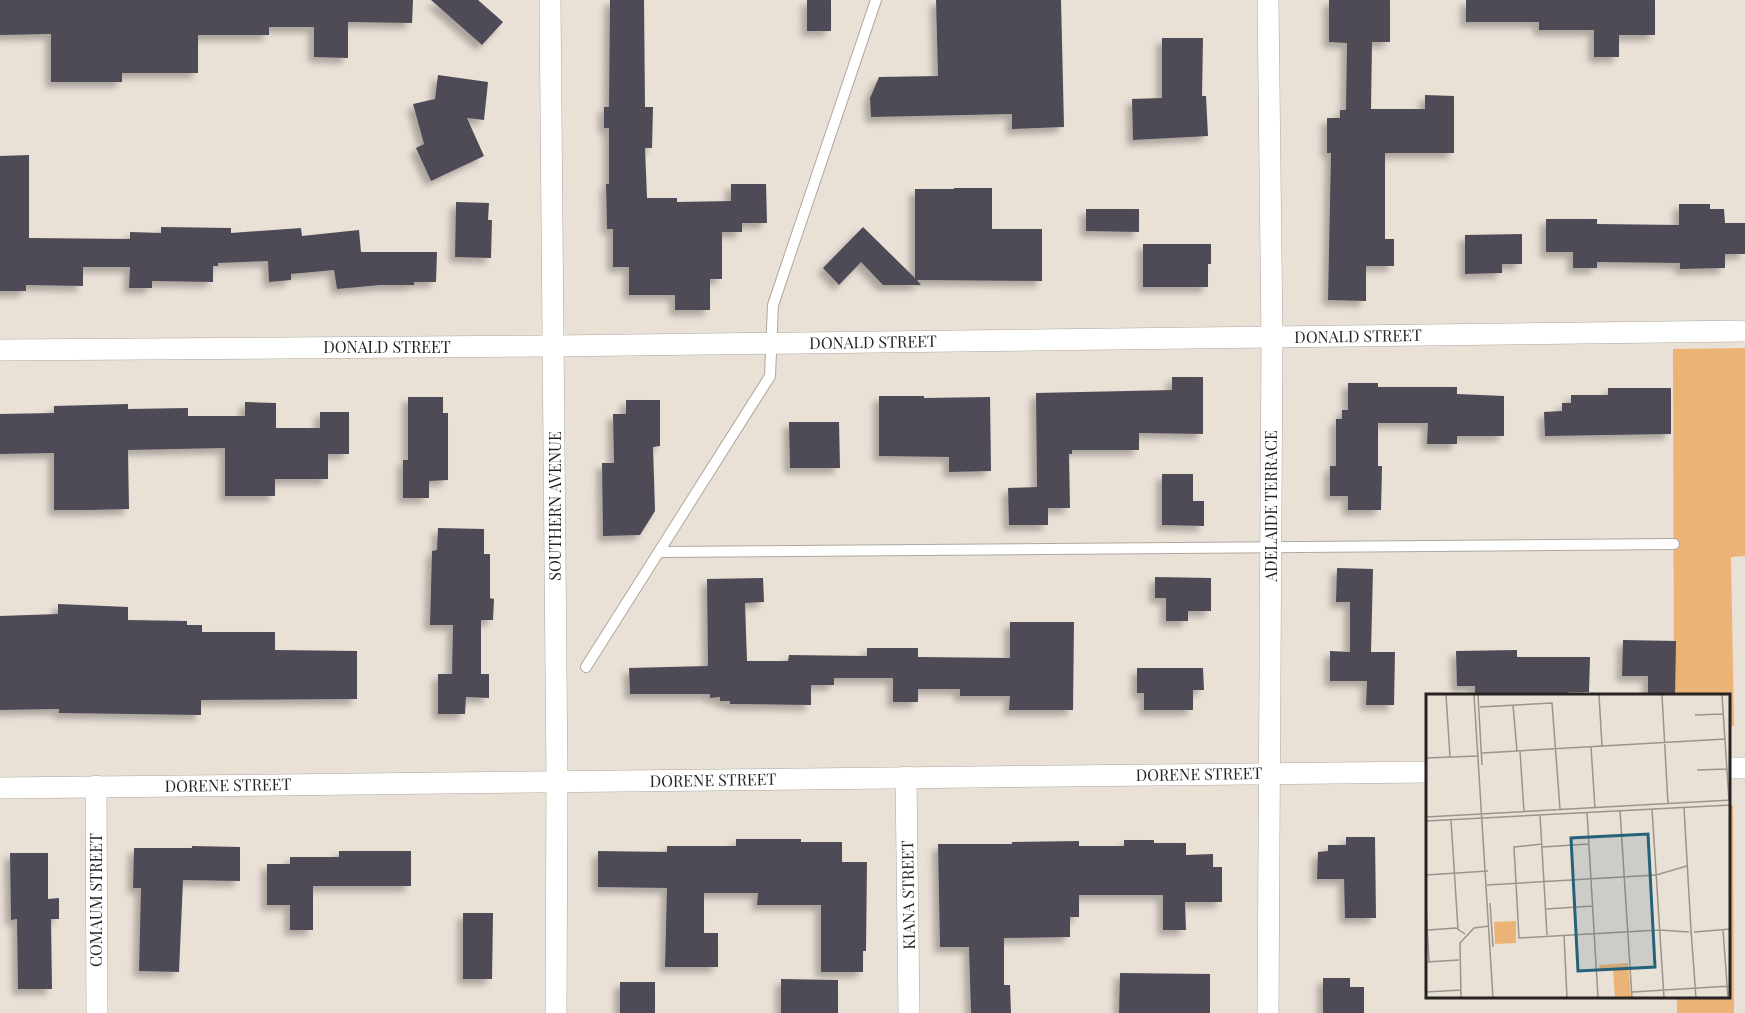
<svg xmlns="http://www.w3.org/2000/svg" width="1745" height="1013" font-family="'Playfair Display',serif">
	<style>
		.green { fill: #ebb375 }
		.building { fill: #4f4c56; filter: url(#shadow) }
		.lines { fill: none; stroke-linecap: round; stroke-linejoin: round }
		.lane-casing { stroke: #b0a79e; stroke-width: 12 }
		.street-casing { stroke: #b0a79e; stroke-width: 22 }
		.lane { stroke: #fff; stroke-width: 10 }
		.street { stroke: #fff; stroke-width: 21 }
		.labels { text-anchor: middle; stroke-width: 6; stroke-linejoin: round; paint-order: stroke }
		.street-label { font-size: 16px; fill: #262320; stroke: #fff }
		.inset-road { fill: none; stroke: #9b948d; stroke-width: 1.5 }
		.view { fill: #256279; fill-opacity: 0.15; stroke: #256279; stroke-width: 3 }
		.inset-edge { fill: none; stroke: #262320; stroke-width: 3 }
	</style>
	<defs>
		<filter id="shadow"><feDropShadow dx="-5.5" dy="5.5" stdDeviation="3" flood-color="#0004"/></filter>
	</defs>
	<rect width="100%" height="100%" fill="#e9e0d6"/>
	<g class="green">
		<polygon points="1745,348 1745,556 1731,557 1734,726 1729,726 1728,695 1674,695 1673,349"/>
		<polygon points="1728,805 1733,805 1734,1013 1677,1013 1677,997 1728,996"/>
	</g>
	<g class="building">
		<polygon points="0,0 413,0 412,23 348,22 348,58 314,57 314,27 269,27 269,35 198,35 198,73 122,73 122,82 51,82 51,34 0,35"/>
		<polygon points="431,0 478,0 503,22 482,45"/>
		<polygon points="610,0 644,0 645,107 653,107 652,148 645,148 647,198 677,198 677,202 731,201 731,184 766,184 767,223 742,223 742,232 722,232 722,279 710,279 710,310 675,310 675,295 629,295 629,267 613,267 613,229 607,229 606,184 609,184 609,128 604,128 604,107 609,107"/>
		<rect x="807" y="0" width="24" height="31"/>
		<polygon points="936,0 1061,0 1064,127 1012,129 1012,114 871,117 870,98 879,77 938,76"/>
		<polygon points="1329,0 1390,0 1390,42 1372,42 1371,109 1425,109 1425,95 1454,96 1454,153 1385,153 1385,239 1394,239 1394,266 1366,266 1366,301 1328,300 1331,153 1327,153 1327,118 1340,118 1340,110 1346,110 1347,43 1329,42"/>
		<polygon points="1466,0 1655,0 1655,35 1619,35 1619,57 1594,57 1594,30 1539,30 1539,22 1466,22"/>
		<polygon points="1162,38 1203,38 1202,96 1206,96 1208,136 1133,140 1132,99 1162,98"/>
		<polygon points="438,75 488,82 484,120 467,118 484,156 431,181 416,148 424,144 413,104 435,99"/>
		<polygon points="29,155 29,238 130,239 130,232 161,233 161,227 231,228 231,233 301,228 302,236 359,230 361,252 437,252 436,282 414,282 414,285 380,285 337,289 334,270 291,274 291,280 269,282 268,261 218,263 218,266 213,266 213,282 152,281 152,288 129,288 130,267 83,267 83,286 26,285 26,291 0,291 0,156"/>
		<polygon points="954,188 992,188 992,229 1042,229 1042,281 917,280 921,285 883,285 861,262 839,285 823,268 863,227 915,278 915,189 954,189"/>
		<polygon points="456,202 489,203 488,220 492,220 491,258 455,257"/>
		<polygon points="1679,204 1710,204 1710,209 1724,209 1725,223 1745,223 1745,254 1725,254 1725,268 1680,269 1680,263 1597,262 1597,268 1573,268 1573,252 1546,252 1546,219 1597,219 1597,224 1679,225"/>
		<polygon points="1086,209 1139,209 1139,232 1086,231"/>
		<polygon points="1522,234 1522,264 1502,264 1502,273 1465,274 1465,235"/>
		<polygon points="1143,244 1211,244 1211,264 1208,264 1208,287 1143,287"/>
		<polygon points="1172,377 1203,377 1203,434 1139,433 1139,450 1072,450 1072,454 1069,454 1070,508 1048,508 1048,525 1009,525 1008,488 1037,487 1036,393 1172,390"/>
		<polygon points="1348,383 1378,383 1378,387 1457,387 1457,394 1504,396 1504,436 1457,436 1457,444 1427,444 1428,423 1378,423 1378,466 1382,466 1381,510 1348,510 1348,496 1330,496 1330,466 1336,466 1336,419 1342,419 1342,410 1348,410"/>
		<polygon points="1608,388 1671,388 1671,434 1545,436 1544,412 1562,411 1562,403 1571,403 1571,395 1608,395"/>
		<polygon points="879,396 924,396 924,398 990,397 991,471 949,472 949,457 879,456"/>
		<polygon points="408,397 443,397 443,413 448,413 448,480 429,481 429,498 403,498 403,460 408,460"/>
		<polygon points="626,400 660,400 660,446 653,447 655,511 640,535 603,536 602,463 614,463 613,414 626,414"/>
		<polygon points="245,402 276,403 276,428 320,428 320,412 349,412 349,454 328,454 328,479 275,479 275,496 225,496 225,448 128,450 129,509 88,510 54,510 54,453 0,454 0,414 54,413 54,406 128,404 128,409 188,408 188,416 245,416"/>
		<polygon points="789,422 839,422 840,468 790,468"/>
		<polygon points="1162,474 1193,474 1193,501 1204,501 1204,526 1162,525"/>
		<polygon points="438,528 484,529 484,554 490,554 490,598 494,599 493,620 481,620 481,674 489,674 489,698 466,697 465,714 438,714 438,674 452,674 453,625 430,625 432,551 437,550"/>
		<polygon points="1337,568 1373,569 1371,652 1395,652 1394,705 1366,705 1367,681 1330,681 1330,651 1350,652 1350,602 1336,602"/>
		<polygon points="1155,577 1211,578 1211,611 1188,611 1188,621 1166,621 1166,598 1155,598"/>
		<polygon points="763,578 764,602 745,603 747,661 788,661 789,655 867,656 867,648 918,648 918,657 1010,658 1010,622 1074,622 1073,710 1009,710 1010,696 960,696 960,689 918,689 918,702 893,702 893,678 834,678 834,685 811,685 811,705 730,704 730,701 720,701 720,697 710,698 710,694 630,694 629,668 708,666 707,579"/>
		<polygon points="58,604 128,607 128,620 187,621 187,625 202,625 202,632 275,632 275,650 357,651 357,699 201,700 201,715 59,713 59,709 0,710 0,616 58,614"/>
		<polygon points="1623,640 1676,641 1675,695 1648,695 1648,676 1622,676"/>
		<polygon points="1517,650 1517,657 1590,657 1589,692 1568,692 1568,695 1546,695 1546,693 1475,693 1475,686 1457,686 1456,651"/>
		<polygon points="1137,668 1203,668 1204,690 1193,690 1193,710 1144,710 1144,693 1137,693"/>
		<polygon points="1346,837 1375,837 1376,918 1345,918 1344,879 1317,879 1318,852 1328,851 1328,845 1346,845"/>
		<polygon points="736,839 801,839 801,842 842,842 842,862 867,862 866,951 863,951 863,972 821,972 821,905 757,905 758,893 704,893 704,933 718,933 718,967 665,967 667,888 598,887 598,851 667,852 667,846 736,846"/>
		<polygon points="1124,840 1154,840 1154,843 1186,843 1186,855 1213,854 1213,867 1222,867 1222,902 1185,902 1186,930 1163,930 1163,895 1079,895 1079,917 1070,917 1070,937 1004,938 1004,985 1010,985 1011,1013 971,1013 969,947 940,947 938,844 1012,844 1012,842 1079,841 1079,846 1124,846"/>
		<polygon points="192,846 240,847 240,881 183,880 179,972 139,971 141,888 133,888 134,848 192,848"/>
		<polygon points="339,851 411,851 411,886 313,886 313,930 290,930 290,905 267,905 267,864 290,864 290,857 339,857"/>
		<polygon points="10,853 48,853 48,899 59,898 59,919 51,919 52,989 18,989 17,919 11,920"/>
		<polygon points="463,913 493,913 492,979 463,979"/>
		<polygon points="1120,973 1210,974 1210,1013 1119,1013"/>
		<polygon points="1323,978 1350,978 1350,987 1364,987 1364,1013 1323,1013"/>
		<polygon points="781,979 838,980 838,1013 781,1013"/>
		<rect x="620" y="982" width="35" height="31"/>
	</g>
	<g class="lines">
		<g class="lane-casing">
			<g id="lane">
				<polyline points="659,552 1674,544"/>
				<polyline points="586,667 770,376 773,305 876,0"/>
			</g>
		</g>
		<g class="street-casing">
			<g id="street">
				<polyline points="550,0 557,781 556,1013"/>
				<polyline points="0,350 554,346 1745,331"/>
				<polyline points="1728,768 1745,768"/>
				<polyline points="906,777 909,1013"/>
				<polyline points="96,786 97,1013"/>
				<polyline points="0,788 1427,772"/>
				<polyline points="1268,1013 1272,338 1268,0"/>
			</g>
		</g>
		<use href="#lane" class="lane"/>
		<use href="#street" class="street"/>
	</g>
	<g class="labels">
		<g class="street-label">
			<text transform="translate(1358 336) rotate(-1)" y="6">DONALD STREET</text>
			<text transform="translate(873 342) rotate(-1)" y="6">DONALD STREET</text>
			<text x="387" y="353">DONALD STREET</text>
			<text transform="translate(555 506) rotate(-90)" y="6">SOUTHERN AVENUE</text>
			<text transform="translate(1271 506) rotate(-90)" y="6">ADELAIDE TERRACE</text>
			<text transform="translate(1199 774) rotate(-1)" y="6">DORENE STREET</text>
			<text transform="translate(713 780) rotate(-1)" y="6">DORENE STREET</text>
			<text transform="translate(228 785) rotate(-1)" y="6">DORENE STREET</text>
			<text transform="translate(908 895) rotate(-91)" y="6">KIANA STREET</text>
			<text transform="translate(96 900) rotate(-90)" y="6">COMAUM STREET</text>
		</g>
	</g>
	<g transform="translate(1426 694)">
		<rect width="304" height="304" fill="#e9e0d6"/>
		<path d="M 90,227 L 90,249 L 69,250 L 68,228 ZM 202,269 L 205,304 L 189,304 L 187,275 L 174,275 L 173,271 Z" fill="#ebb375"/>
		<path class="inset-road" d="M 20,1 L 24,63M 48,1 L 67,304M 52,1 L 56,71M 173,1 L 176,52M 236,1 L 242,110M 296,1 L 303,107M 87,11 L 91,57M 54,13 L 126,9 L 134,115M 269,21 L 297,20M 165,53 L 169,114M 94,57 L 98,118M 56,59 L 299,45M 0,64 L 52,62M 271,76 L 301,75M 258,114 L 265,236M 226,115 L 238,304M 194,117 L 206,304M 161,118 L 172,304M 114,121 L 121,241M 0,123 L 305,106M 25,126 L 32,235M 0,127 L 305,111M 116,150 L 88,153 L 93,244 L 233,236 L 263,238M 116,153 L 163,150M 0,181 L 62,177M 61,191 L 230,181 L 261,172M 64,209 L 67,253M 0,215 L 3,267M 120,215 L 167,212M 2,236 L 30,234 L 39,240M 297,236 L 302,304M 268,238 L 305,235M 265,240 L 265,236 L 270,304M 138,241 L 141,304M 0,268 L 33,266M 0,298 L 35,296M 206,298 L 305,292M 35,304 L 34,249 L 48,234 L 63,232"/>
		<path class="view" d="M 222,140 L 229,273 L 152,277 L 145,144 Z"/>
		<rect width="304" height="304" class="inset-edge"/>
	</g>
</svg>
